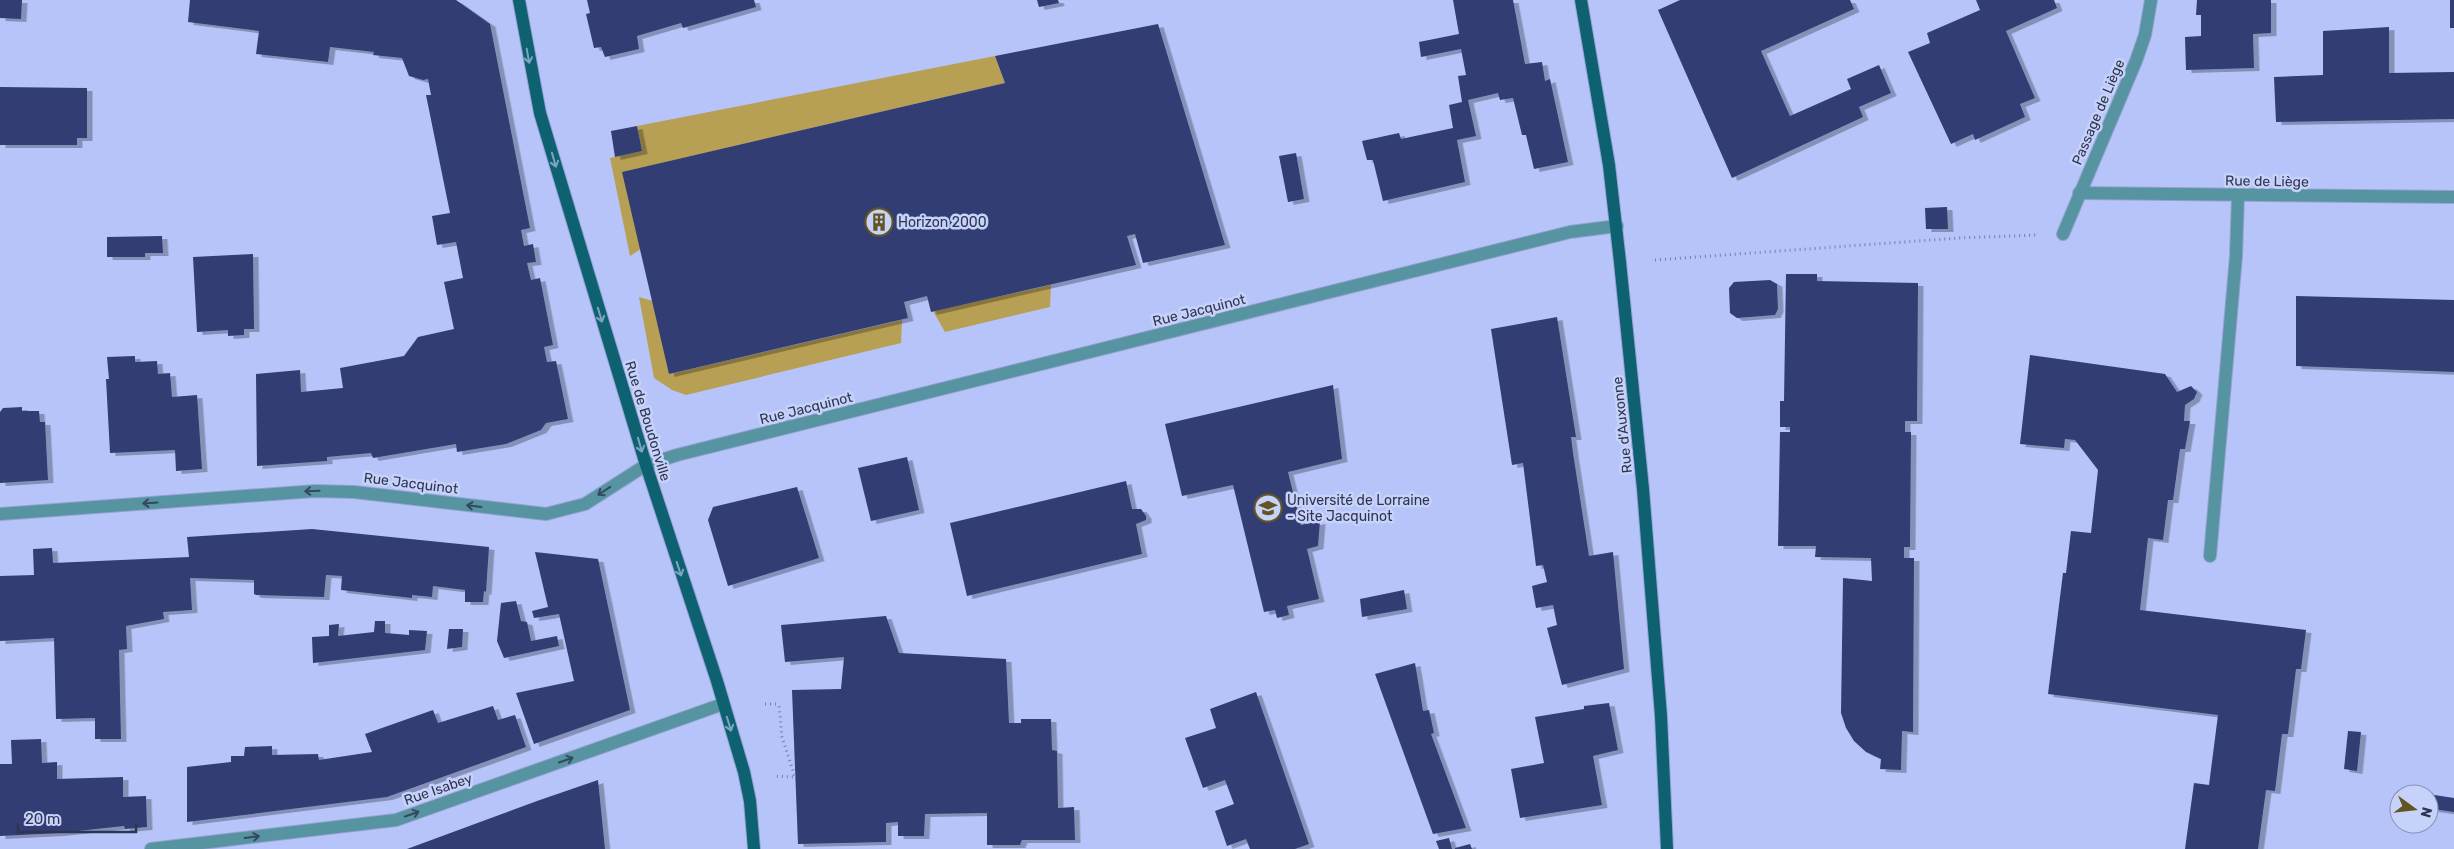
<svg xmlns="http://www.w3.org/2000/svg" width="2454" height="849" font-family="Rubik,sans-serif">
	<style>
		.green { fill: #b7a053 }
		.building { fill: #323c73; filter: url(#shadow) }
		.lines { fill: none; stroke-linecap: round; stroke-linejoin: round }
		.minor-casing { stroke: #95a2d0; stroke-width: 14 }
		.major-casing { stroke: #95a2d0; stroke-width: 14 }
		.path { stroke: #757fa7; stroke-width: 3; stroke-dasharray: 1 4; stroke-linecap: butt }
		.minor { stroke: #5694a1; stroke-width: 12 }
		.major { stroke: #0d6170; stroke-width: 12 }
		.oneway { stroke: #7da5c3 }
		.oneway2 { stroke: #36485f }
		.labels { text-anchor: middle; stroke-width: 5; stroke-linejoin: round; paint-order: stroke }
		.street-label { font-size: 14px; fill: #2e354f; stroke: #c7d2fa }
		.poi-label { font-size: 14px; fill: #2e354f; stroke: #c7d2fa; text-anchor: start }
	</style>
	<defs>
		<filter id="shadow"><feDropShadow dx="5.5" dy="3" stdDeviation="0" flood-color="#0004"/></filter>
	</defs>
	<rect width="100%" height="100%" fill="#b6c4f9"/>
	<g class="green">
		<polygon points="995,56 1005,83 623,172 641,249 630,256 610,158 642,151 637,126"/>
		<polygon points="1051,285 1050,307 945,332 933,311"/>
		<polygon points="639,297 653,301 670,374 902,320 901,343 686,395 672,390 654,378"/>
	</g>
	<g class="building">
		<polygon points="0,0 22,0 21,19 0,18"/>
		<polygon points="190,0 456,0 490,24 530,228 521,230 524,246 533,244 536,262 527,263 531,280 540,278 553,345 544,347 547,362 556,361 568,419 546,423 541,430 506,444 457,452 456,444 373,458 371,453 327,457 327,461 257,466 256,374 300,370 301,392 343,388 340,368 404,356 418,337 454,329 444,282 463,278 456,242 437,245 432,216 450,213 426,95 431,95 428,79 423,80 409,76 402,58 373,55 374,52 330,47 328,62 256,54 259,31 188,22"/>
		<polygon points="587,0 754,0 756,7 683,28 681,23 637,36 639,49 605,57 601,47 594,48 586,14 590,13"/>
		<polygon points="1037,0 1058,0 1059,3 1039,7"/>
		<polygon points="1453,0 1513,0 1525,64 1542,62 1545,81 1550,79 1568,162 1534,169 1526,135 1522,135 1513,98 1500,100 1498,93 1468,100 1476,136 1457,140 1465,182 1383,201 1373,160 1367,160 1362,141 1399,133 1401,139 1453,128 1449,105 1462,102 1458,76 1466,75 1461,49 1421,57 1419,42 1459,34"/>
		<polygon points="1680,0 1850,0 1854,9 1761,51 1790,116 1851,89 1847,79 1879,65 1891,93 1859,107 1863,117 1732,178 1658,10"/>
		<polygon points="1976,0 2054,0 2057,8 2006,31 2035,98 2020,104 2025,117 1975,140 1973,134 1951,144 1908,52 1930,43 1927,33 1980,10"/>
		<polygon points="2197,0 2271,0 2271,33 2253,34 2254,68 2186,70 2185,37 2201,36 2201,15 2196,15"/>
		<rect x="2450" y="0" width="4" height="28"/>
		<polygon points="1158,24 1225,245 1143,263 1135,234 1127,236 1136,265 931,312 927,296 904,302 908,318 669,374 622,172 1005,83 995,56"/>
		<polygon points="2389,27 2389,73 2454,72 2454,119 2276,122 2274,77 2323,75 2323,31"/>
		<polygon points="0,87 87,88 87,138 77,138 77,145 0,145"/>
		<polygon points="637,126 642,151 615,157 611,131"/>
		<polygon points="1296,153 1304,199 1288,202 1279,156"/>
		<polygon points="1947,207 1948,229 1926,229 1925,208"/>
		<polygon points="162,236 163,253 145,253 145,257 107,257 107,237"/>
		<polygon points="253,254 254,329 244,329 244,335 228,336 228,330 197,332 193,257"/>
		<polygon points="1786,274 1817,274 1817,281 1918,283 1917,421 1905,421 1905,432 1911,432 1910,547 1904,547 1904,558 1914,558 1913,732 1902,731 1901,770 1880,769 1881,759 1866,752 1854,741 1846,728 1841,713 1843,578 1872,581 1871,558 1815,557 1816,546 1778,546 1780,432 1790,432 1790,427 1780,427 1780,401 1784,401"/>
		<polygon points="1770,280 1777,284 1778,309 1775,315 1737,318 1730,313 1729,288 1734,282"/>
		<polygon points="2296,296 2454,300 2454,372 2296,366"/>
		<polygon points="1557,317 1576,437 1571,437 1573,453 1589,556 1613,552 1624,669 1562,685 1547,628 1557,625 1553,605 1536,608 1532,586 1547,582 1543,565 1536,566 1523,463 1512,465 1491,329"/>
		<polygon points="2030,355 2165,374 2177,392 2191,386 2197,392 2194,399 2185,405 2184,421 2190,421 2185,449 2180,449 2173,500 2168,500 2163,540 2148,538 2140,610 2306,630 2301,669 2296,669 2288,734 2282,734 2275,791 2266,790 2258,849 2185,849 2194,783 2209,785 2218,715 2048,694 2063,573 2066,573 2071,531 2091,533 2098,470 2075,440 2065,439 2064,448 2020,444"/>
		<polygon points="135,356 135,362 157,361 158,374 170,373 172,397 197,395 202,469 176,471 175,450 110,453 106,379 109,379 107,357"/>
		<polygon points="1333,385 1342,459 1288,472 1301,525 1320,521 1318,546 1307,549 1319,599 1287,606 1289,615 1277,618 1275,610 1264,612 1233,485 1182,496 1165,424"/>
		<polygon points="22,407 22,411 39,411 40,422 45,422 48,480 0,483 0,412 3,408"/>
		<polygon points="907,457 919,510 871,521 858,468"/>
		<polygon points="1126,481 1132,509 1141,509 1146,516 1146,520 1136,524 1142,554 967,596 950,523"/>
		<polygon points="797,487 819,558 728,586 708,520 713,507"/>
		<polygon points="312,529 489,547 486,592 484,591 483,602 465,602 465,590 433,586 432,597 412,595 412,598 341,590 342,576 326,575 324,597 256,595 254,594 254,580 190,578 192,610 163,612 164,619 126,626 127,649 119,650 121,739 95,739 95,718 56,719 54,638 0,641 0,576 34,575 33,549 52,548 53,563 189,557 187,537"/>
		<polygon points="535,552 598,559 630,710 534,744 516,693 574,681 559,614 534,618 532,611 548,607"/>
		<polygon points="1404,590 1407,609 1362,617 1360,599"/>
		<polygon points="516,601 521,621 527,622 531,641 557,636 559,646 504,658 497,641 501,603"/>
		<polygon points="886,616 899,653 1006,659 1009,723 1021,723 1021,719 1051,719 1052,750 1057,751 1058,808 1074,807 1075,840 1022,840 1020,845 987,845 987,813 925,814 924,836 898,836 898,822 886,823 886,842 798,844 792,690 841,689 844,657 785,662 781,625"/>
		<polygon points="375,621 385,621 385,633 409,635 409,630 427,631 425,650 313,663 312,637 329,636 329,625 339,624 338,636 374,632"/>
		<polygon points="449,629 463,629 462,647 447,649"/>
		<polygon points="1415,663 1423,711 1429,710 1434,733 1431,734 1466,828 1433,834 1375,674"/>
		<polygon points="1256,692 1309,844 1295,849 1250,849 1246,839 1227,846 1215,811 1234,804 1225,780 1203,788 1185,738 1216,728 1210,709"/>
		<polygon points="1609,703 1618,750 1593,756 1602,805 1520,818 1511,769 1544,763 1535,717 1584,709 1584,706"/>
		<polygon points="493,706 498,720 515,715 526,747 387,797 187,822 187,767 231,762 231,756 244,756 245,747 272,746 272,755 318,754 319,760 372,752 365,734 433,710 438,723"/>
		<polygon points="2348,731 2361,732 2357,771 2344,769"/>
		<polygon points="41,739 42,763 57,762 57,779 123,777 123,797 146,796 147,827 125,829 124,826 59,833 0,836 0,764 12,764 11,740"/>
		<polygon points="598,780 605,849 407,849 537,801"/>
		<polygon points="2434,795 2454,798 2454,812 2433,809"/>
		<polygon points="1449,838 1452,849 1439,849 1436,841"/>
		<polygon points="1470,844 1472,849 1455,849 1455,848"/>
	</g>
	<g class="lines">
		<g class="minor-casing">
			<g id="minor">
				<polyline points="2079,193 2454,197"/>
				<polyline points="2063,234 2136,61 2145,35 2151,0"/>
				<polyline points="0,514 315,491 354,492 546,514 585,504 646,465 677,455 1570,232 1617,226"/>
				<polyline points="2210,556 2236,256 2238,195"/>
				<polyline points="151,849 396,820 723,704"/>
			</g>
		</g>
		<g class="major-casing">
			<g id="major">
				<polyline points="519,0 540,113 646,465 717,681 744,772 750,801 754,849"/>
				<polyline points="1581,0 1609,165 1620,262 1643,489 1661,716 1667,849"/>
			</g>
		</g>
		<g class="path">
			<polyline points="1655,260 1959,238 2037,235"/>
			<polyline points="765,704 776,704 779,706 782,737 795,777 773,776"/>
		</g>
		<use href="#minor" class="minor"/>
		<use href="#major" class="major"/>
	</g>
	<defs><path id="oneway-shaft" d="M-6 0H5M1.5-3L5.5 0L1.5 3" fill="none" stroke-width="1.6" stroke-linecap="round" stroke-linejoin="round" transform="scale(1.25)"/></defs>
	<g class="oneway">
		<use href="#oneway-shaft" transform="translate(528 56) rotate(80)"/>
		<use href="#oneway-shaft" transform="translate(554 160) rotate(74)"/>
		<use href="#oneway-shaft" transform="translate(600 315) rotate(73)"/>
		<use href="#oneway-shaft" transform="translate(640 445) rotate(74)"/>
		<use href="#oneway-shaft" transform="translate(679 569) rotate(72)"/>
		<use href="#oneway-shaft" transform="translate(729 724) rotate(73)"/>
	</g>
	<g class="oneway2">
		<use href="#oneway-shaft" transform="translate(312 491) rotate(178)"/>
		<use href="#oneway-shaft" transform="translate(604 491) rotate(146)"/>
		<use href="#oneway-shaft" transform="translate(150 503) rotate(176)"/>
		<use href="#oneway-shaft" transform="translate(474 506) rotate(-173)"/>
		<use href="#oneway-shaft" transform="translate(566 760) rotate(-19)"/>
		<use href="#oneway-shaft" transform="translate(412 814) rotate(-19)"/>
		<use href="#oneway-shaft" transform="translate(252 837) rotate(-7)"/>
	</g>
	<defs>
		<g id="building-ring" transform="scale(1.4375)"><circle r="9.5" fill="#c7d2fa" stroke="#635421" stroke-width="1.5"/><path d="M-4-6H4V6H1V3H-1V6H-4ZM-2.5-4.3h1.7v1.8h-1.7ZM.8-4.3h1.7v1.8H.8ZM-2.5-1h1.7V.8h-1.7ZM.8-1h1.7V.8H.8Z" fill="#635421"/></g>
		<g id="university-ring" transform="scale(1.4375)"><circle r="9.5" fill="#c7d2fa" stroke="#635421" stroke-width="1.5"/><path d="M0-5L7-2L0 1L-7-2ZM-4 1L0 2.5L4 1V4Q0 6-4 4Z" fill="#635421"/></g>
	</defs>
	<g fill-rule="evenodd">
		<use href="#building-ring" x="879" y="222"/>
		<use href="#university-ring" x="1268" y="508"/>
	</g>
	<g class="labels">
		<g class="street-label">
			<text transform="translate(2098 112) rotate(-67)" y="5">Passage de Liège</text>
			<text transform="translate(2267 181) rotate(1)" y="5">Rue de Liège</text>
			<text transform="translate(1199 310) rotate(-14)" y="5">Rue Jacquinot</text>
			<text transform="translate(806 408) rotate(-14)" y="5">Rue Jacquinot</text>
			<text transform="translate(648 421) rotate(73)" y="5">Rue de Boudonville</text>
			<text transform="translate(1622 425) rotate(-96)" y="5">Rue d'Auxonne</text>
			<text transform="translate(411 483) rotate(7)" y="5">Rue Jacquinot</text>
			<text transform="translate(438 789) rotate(-19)" y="5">Rue Isabey</text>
		</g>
		<g class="poi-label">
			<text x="898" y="227">Horizon 2000</text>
			<text x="1287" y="505">Université de Lorraine<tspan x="1287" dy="16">- Site Jacquinot</tspan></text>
		</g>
	</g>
	<g transform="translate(2414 809) rotate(105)"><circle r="24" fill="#c7d2fa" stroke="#8a93b6"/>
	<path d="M0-4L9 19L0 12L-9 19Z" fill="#635421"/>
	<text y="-8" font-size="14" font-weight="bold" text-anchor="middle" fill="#2e354f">N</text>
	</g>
	<path d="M18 824v8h118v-8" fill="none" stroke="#2e354f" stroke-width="2.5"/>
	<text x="25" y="824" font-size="15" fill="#2e354f" stroke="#c7d2fa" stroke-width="4" paint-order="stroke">20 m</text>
</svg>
